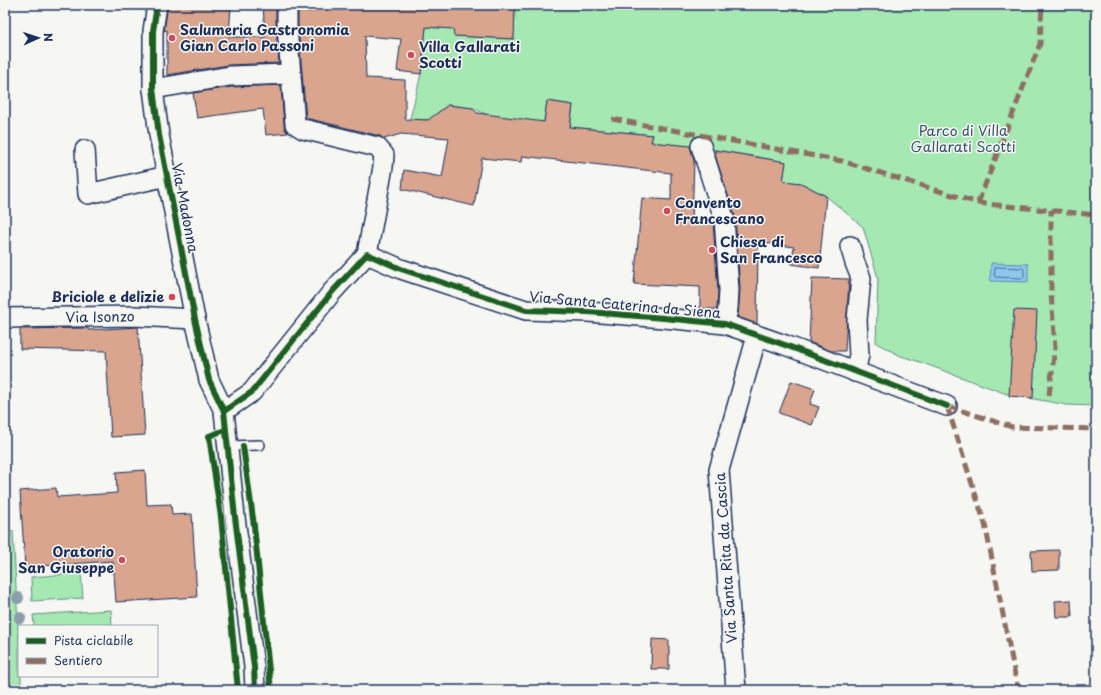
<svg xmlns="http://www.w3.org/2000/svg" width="1101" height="695" font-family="'Playpen Sans',sans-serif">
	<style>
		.green { fill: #a6e8b2; stroke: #608c88 }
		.water { fill: #8dc7ec; stroke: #5f8ab3 }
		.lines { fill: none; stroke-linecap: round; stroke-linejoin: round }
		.shore { stroke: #496c97; stroke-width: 1 }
		.building { fill: #d9a58e; stroke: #1b2f5e }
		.lane-casing { stroke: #1b2f5e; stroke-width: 12 }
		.street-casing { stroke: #1b2f5e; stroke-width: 22 }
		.lane { stroke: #f6f6f2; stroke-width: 9 }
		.street { stroke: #f6f6f2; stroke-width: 19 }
		.quiet { stroke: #8d6e63; stroke-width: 5; stroke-dasharray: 10 5; stroke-linecap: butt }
		.cycleway-casing { stroke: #f6f6f2; stroke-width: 8 }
		.cycleway { stroke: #1b5e20; stroke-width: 6 }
		.tree { fill: #8d9daa }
		.poi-dot { fill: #d1495b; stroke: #f6f6f2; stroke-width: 1.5 }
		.labels { text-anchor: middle; stroke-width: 3; stroke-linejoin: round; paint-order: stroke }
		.poi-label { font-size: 14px; font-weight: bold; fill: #1b2f5e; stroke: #f6f6f2; text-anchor: start }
		.park-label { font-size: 14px; fill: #37546f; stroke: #f6f6f2 }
		.street-label { font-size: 14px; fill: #1b2f5e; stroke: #f6f6f2 }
	</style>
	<rect width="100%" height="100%" fill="#f6f6f2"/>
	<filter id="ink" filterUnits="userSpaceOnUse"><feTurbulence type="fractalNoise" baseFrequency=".025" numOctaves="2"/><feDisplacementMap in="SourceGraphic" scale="8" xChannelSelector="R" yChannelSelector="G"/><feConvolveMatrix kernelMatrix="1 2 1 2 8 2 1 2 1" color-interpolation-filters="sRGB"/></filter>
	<g filter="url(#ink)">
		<g class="green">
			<polygon points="515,5 1096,5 1096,406 1067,405 1007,394 920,362 901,356 876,343 878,278 863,227 826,196 801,183 783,181 786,162 715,150 651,142 653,135 570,127 573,105 547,101 541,141 473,108 448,105 437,113 437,120 410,119 421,74 426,27 453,29 455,36 513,39"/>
			<polygon points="5,531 13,531 19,644 19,676 21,676 21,690 5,690"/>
			<polygon points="81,573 83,598 32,601 31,577"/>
			<polygon points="111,610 112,626 34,626 33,615"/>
		</g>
		<polygon class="water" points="991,263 1028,264 1028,282 990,281"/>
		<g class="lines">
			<polygon class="shore" points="996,267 1023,268 1024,270 1024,277 1022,278 996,277 994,276 995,269"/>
		</g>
		<g class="building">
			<polygon points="168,5 231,5 229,37 265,37 263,5 276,5 276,28 279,63 228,65 167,75 167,30 164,31"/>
			<polygon points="314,5 515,5 514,39 454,36 453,29 426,27 421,74 397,71 401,39 365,36 366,78 405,80 405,119 428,120 448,105 473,108 477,113 544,122 547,101 573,105 570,127 653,135 651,142 690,146 694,161 692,223 713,222 718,290 717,309 700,309 700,287 634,284 642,198 671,200 671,173 522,156 521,162 482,158 474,206 402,189 404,170 442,177 449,138 401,134 384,139 380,136 306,118 298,27 298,12 314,11"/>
			<polygon points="281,85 284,125 285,129 288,133 266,135 263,109 197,118 193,93 231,87"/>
			<polygon points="715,150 786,162 783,181 801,183 826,196 819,268 791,264 794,247 758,242 757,324 738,317 740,289 735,217 716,158"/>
			<polygon points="812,278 849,279 845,351 831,351 809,342"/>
			<polygon points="1014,310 1037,311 1033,398 1009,396"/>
			<polygon points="138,327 145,435 111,437 106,351 20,349 20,329 88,328 88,330"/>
			<polygon points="791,381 815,389 810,404 819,407 812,425 779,413"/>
			<polygon points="145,470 147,505 171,504 172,515 192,514 197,597 116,602 113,561 25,567 20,491 56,488 57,497 117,493 116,472"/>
			<polygon points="1059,550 1059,570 1032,571 1031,551"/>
			<polygon points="1071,600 1072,617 1056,617 1055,601"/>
			<polygon points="652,639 669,640 669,669 651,669"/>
		</g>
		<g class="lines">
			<g class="lane-casing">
				<polyline id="lane" points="227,446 260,445"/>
			</g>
			<g class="street-casing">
				<g id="street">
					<polyline points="157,5 153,31 153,89 159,135 195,319 209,380 224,411 235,517 254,667 255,690"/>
					<polyline points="287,5 287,27 295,124 303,129 377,147 384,155 383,167 367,254"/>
					<polyline points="153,89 230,76 291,74"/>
					<polyline points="701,146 724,218 729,290 728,308 725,324"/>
					<polyline points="85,150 88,194 167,176"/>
					<polyline points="850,246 855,263 861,278 857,320 859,355 855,372"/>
					<polyline points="5,318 134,316 195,319"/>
					<polyline points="224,411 252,392 332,292 367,254 401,269 526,310 588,312 664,318 725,324 785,345 947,406"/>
					<polyline points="736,690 719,470 757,336"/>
				</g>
			</g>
			<use href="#lane" class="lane"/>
			<use href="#street" class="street"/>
			<g class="quiet">
				<polyline points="612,119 842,161 978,203 1096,215"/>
				<polyline points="978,203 1040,44 1042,5"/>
				<polyline points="1049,395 1055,348 1051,293 1051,210"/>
				<polyline points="947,406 985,524 1018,690"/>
				<polyline points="947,406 1012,427 1096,429"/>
			</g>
			<g class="cycleway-casing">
				<g id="cycleway">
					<polyline points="157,5 153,31 153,89 159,135 195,319 209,380 224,411 235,517 254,667 255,690"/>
					<polyline points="224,411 252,392 332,292 367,254 401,269 526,310 588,312 664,318 725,324 785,345 947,406"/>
					<polyline points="225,430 209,436 221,517 238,690"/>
					<polyline points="243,446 254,526 271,690"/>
				</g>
			</g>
			<use href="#cycleway" class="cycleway"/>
		</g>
		<g class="tree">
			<circle cx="18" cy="598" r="6"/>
			<circle cx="20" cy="618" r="6"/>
		</g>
	</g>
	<g class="poi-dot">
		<circle cx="172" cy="38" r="4"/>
		<circle cx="411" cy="55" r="4"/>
		<circle cx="667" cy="211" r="4"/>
		<circle cx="712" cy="250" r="4"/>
		<circle cx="172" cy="297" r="4"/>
		<circle cx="122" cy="560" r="4"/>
	</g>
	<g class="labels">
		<g class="poi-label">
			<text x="180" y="35">Salumeria Gastronomia<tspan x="180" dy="16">Gian Carlo Passoni</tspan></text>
			<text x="419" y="52">Villa Gallarati<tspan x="419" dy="16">Scotti</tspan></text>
			<text x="675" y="208">Convento<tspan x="675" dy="16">Francescano</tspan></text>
			<text x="720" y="247">Chiesa di<tspan x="720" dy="16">San Francesco</tspan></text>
			<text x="164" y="302" text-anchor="end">Briciole e delizie</text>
			<text x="114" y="557" text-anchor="end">Oratorio<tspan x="114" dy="16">San Giuseppe</tspan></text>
		</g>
		<g class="park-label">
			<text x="963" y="136">Parco di Villa<tspan x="963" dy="16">Gallarati Scotti</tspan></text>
		</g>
		<g class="street-label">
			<text transform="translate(185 208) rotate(79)" y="5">Via Madonna</text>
			<text transform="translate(625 305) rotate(5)" y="5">Via Santa Caterina da Siena</text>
			<text transform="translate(100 317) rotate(-1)" y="5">Via Isonzo</text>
			<text transform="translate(726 558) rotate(-94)" y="5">Via Santa Rita da Cascia</text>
		</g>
	</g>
	<rect width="1101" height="695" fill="none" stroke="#f6f6f2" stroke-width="20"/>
	<rect x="10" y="10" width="1081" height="675" fill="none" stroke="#1b2f5e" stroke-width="1.5" filter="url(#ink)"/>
	<rect x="18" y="625" width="140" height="52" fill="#f6f6f2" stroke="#9ea6b7"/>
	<rect x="26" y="638" width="20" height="6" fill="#1b5e20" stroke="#9ea6b7"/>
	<text x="54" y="645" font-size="12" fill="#1b2f5e">Pista ciclabile</text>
	<rect x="26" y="658" width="20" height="6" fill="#8d6e63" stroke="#9ea6b7"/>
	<text x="54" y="665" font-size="12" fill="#1b2f5e">Sentiero</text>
	<g transform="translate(38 38) rotate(87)" stroke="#f6f6f2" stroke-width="3" paint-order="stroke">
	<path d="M0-3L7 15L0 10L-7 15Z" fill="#1b2f5e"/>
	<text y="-6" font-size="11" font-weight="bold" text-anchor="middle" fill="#1b2f5e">N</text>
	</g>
</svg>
